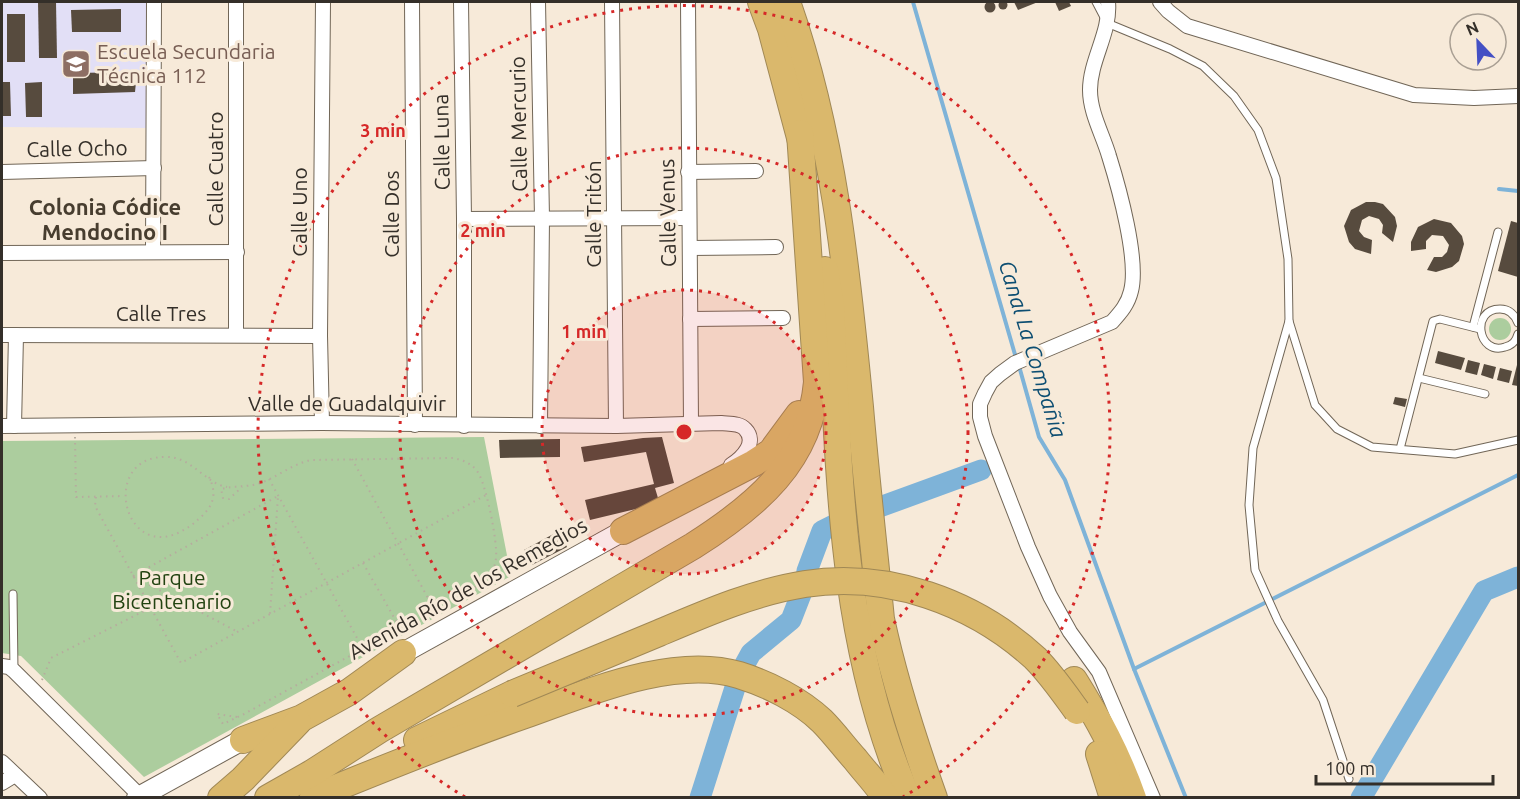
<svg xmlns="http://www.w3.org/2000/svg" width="1520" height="799" font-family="Ubuntu,sans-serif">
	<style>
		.education { fill: #e2dff6 }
		.green { fill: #accd9e }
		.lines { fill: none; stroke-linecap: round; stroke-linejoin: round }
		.stream { stroke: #7eb3d8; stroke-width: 4 }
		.river { stroke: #7eb3d8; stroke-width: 21 }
		.building { fill: #574b3e }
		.lane-casing { stroke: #716657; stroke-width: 9 }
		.street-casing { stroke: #716657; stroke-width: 16 }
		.secondary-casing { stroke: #716657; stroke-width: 22 }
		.highway-casing { stroke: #a08855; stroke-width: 28 }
		.path { stroke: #b6ac9e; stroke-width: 2; stroke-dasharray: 1.5 4.5; stroke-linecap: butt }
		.lane { stroke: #fff; stroke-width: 7 }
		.street { stroke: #fff; stroke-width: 14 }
		.secondary { stroke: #fff; stroke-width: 20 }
		.highway { stroke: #dab86c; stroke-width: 26 }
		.highway-bridge-casing { stroke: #a08855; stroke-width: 28; stroke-linecap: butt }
		.highway-bridge { stroke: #dab86c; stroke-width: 26 }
		.ring { fill: none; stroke: #d62828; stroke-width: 3; stroke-dasharray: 3 6 }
		.labels { text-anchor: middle; stroke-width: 6; stroke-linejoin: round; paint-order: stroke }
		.education-label { font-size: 21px; fill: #785e54; stroke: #f7ead9; text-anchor: start }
		.street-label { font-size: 21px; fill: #342f29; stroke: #f7ead9 }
		.park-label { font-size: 21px; fill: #224311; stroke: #f7ead9 }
		.neighbourhood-label { font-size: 22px; font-weight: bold; fill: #473d2f; stroke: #f7ead9 }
		.water-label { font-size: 22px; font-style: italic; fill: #0d4e72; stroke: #f7ead9 }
		.centre { fill: #d62828; stroke: #f7ead9; stroke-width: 3 }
		.ring-label { font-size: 18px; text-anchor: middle; font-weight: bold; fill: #d62828; stroke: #f7ead9; stroke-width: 6; stroke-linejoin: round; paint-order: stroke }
	</style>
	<rect width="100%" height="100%" fill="#f7ead9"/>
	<polygon class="education" points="2,2 152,2 150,128 2,127"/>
	<g class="green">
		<circle cx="1500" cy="329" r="11"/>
		<polygon points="484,437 511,576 144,777 21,656 2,653 2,441"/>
	</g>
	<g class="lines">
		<g class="stream">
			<polyline points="913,2 1016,358"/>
			<polyline points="1499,189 1518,191"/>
			<polyline points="1019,366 1039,437 1065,480 1134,669 1186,798"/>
			<polyline points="1134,669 1518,475"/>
		</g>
		<g class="river">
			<polyline points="700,798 739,675 751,653 791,620 805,584 807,571 822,531 844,520 981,470"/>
			<polyline points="1361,798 1484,591 1518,577"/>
		</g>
	</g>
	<g class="building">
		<circle cx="1003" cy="5" r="4.5"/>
		<circle cx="990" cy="7" r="5.5"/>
		<polygon points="38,2 56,2 57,58 39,58"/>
		<polygon points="1014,2 1038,2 1018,10"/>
		<polygon points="1055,2 1069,2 1071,6 1059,11"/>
		<polygon points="121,9 121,32 72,32 71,10"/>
		<rect x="7" y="14" width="18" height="48"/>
		<polygon points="137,72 135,92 73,94 73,73"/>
		<polygon points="2,82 10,82 11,116 2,116"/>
		<polygon points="42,82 42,117 26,117 25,83"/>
		<polygon points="1366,202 1375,202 1383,204 1395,217 1397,226 1393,242 1382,233 1383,225 1379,219 1369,216 1362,220 1359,231 1364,237 1372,240 1371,254 1355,249 1349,242 1344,226 1351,210"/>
		<polygon points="1434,219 1451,223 1462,236 1464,244 1459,261 1452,267 1436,272 1427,270 1434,257 1442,257 1447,252 1449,245 1443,236 1432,235 1426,241 1426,249 1411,251 1411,242 1418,227"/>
		<polygon points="1511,221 1518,223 1518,277 1498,271"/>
		<polygon points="1438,351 1465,358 1461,370 1435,363"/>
		<polygon points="1468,360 1480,363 1477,375 1465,372"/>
		<polygon points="1518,361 1518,386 1512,385"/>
		<polygon points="1484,364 1496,367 1493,379 1481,375"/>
		<polygon points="1500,368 1512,371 1509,383 1497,380"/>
		<polygon points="1395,397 1407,399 1405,407 1393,404"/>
		<polygon points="662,437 674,483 655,488 658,498 640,508 590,520 585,500 654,484 646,452 584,462 581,447 643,438"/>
		<polygon points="560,439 560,457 500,458 499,440"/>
		<polygon points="559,531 567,547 532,565 524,550"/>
	</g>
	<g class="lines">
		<g class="lane-casing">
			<g id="lane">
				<polyline points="1096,2 1107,23 1170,49 1203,66 1234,96 1258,130 1276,178 1288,259 1289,321 1253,448 1249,505 1255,570 1278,621 1323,700 1349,779"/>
				<polyline points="1289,321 1315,405 1337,429 1372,447 1455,454 1518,440"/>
				<path d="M 1518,323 C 1515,315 1509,309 1500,309 C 1470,309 1478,356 1505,347 C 1513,345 1516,341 1518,334"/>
				<polyline points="1473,327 1498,232"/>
				<polyline points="1419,378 1485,394"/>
				<polyline points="1400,449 1433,321 1440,319 1480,329"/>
				<polyline points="13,594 14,671"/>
			</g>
		</g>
		<g class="street-casing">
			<g id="street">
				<polyline points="412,2 415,425"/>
				<polyline points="461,2 464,219 464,426"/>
				<polyline points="538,2 542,218 540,426"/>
				<polyline points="612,2 616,426"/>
				<polyline points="688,2 691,424"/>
				<path d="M 1108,2 C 1111,32 1090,60 1090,90 C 1090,113 1103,135 1109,156 C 1119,188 1139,260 1131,291 C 1128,304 1121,312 1112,322 L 1015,363 L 1000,374 L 991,382 L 985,393 L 980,404 L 980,417 L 985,436 L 1028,547 L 1050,596 L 1070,632 L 1099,672 L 1153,798"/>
				<polyline points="1160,2 1168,11 1187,26 1414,95 1474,98 1518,96"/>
				<polyline points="2,172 154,168"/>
				<polyline points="688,172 756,171"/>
				<polyline points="464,219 689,218"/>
				<polyline points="690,248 776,247"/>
				<polyline points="153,252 154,2"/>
				<polyline points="2,253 237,252"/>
				<polyline points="690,319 783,318"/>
				<polyline points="2,335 320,336"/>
				<polyline points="236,335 236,2"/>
				<polyline points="322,423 320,336 323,2"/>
				<path d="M 2,426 L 322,423 L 616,426 L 721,423 C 729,424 740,423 745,429 C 758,442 742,458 731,465"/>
				<polyline points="14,426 16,335"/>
				<polyline points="2,666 9,667 14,671 140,796"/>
				<polyline points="2,762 40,798"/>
				<polyline points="2,783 15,775"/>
			</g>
		</g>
		<g class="secondary-casing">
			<g id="secondary">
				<polyline points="392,659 623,531"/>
				<polyline points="137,798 255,733"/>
			</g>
		</g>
		<g class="highway-casing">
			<g id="highway">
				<polyline points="761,2 771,29 803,149"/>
				<path d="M 787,2 C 833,132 847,270 860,407 C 866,478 874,548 881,619 C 894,680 913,739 934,798"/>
				<path d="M 825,270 L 831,305 C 839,471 840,643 908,798"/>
				<polyline points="623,531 754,463 771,452 799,414"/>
				<path d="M 1074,680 C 1099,720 1117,753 1133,798"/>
				<polyline points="243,740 302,718 349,692 403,653"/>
				<polyline points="417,740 512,694"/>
				<polyline points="1099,754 1113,798"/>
				<path d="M 313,797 C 383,769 453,740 525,715 C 587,693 674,655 739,675 C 768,684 800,700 822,721 C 834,733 844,747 855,759 C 865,772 877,784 886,798"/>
				<polyline points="221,798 243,779 298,722"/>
				<path d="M 268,798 L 312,773 L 379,730 L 693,546 C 756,506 810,462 817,382 L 800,133"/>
			</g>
		</g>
		<g class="path">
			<polyline points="75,437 76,497 124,496"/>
			<polyline points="352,459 434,609"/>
			<path d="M 209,477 C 217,493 214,505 201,517 C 127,586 93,454 167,457 C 192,457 206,484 227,487"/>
			<polyline points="269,479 362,647"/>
			<polyline points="96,497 95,506 181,663 486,495"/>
			<polyline points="363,563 400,628"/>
			<polyline points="133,576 278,496 270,614"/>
			<polyline points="133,576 236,631"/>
			<polyline points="42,680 51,658 150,608"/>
			<path d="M 237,717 L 217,714 L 223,724 L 244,714 L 479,585 C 488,578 495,570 496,558 C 498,544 486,482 477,471 C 471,463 463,460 453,458 L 311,460 C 293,464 280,475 263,482 C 249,488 235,485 221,489 L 223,498 L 229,499 L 242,487"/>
		</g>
		<use href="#lane" class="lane"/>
		<use href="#street" class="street"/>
		<use href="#secondary" class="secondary"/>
		<use href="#highway" class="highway"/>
		<g class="highway-bridge-casing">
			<path id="highway-bridge" d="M 512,694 C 561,674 610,653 659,633 C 706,613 754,592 805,584 C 888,571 974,602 1035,658 C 1051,674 1064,693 1077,711"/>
		</g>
		<use href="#highway-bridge" class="highway-bridge"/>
	</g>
	<circle cx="684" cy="432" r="142" fill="#d62828" fill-opacity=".12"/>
	<g class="ring">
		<circle cx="684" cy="432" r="142"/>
		<circle cx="684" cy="432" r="284"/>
		<path d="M465 797A426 426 0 1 1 903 797"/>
	</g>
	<defs>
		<g id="university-square" transform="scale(1.5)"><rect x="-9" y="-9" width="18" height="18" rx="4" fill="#8d6e63" stroke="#f7ead9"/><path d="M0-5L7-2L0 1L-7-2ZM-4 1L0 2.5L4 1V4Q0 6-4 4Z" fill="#fff"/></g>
	</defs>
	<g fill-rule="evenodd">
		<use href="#university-square" x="76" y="64"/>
	</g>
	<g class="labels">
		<g class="education-label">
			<text x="97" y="59">Escuela Secundaria<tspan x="97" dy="24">Técnica 112</tspan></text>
		</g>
		<g class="street-label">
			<text transform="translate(519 124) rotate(-91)" y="7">Calle Mercurio</text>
			<text transform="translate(442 142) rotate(-91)" y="7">Calle Luna</text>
			<text transform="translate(77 149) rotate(-1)" y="7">Calle Ocho</text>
			<text transform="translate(216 169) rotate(-90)" y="7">Calle Cuatro</text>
			<text transform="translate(300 212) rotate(-90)" y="7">Calle Uno</text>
			<text transform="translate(668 213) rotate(-91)" y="7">Calle Venus</text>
			<text transform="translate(392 214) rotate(-90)" y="7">Calle Dos</text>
			<text transform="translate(594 214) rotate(-90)" y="7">Calle Tritón</text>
			<text x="161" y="321">Calle Tres</text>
			<text x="347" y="411">Valle de Guadalquivir</text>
			<text transform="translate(468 589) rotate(-29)" y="7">Avenida Río de los Remedios</text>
		</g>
		<g class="park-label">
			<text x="172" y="585">Parque<tspan x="172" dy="24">Bicentenario</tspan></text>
		</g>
		<g class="neighbourhood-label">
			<text x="105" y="215">Colonia Códice<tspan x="105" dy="25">Mendocino I</tspan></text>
		</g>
		<g class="water-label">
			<text transform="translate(1033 349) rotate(73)" y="8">Canal La Compañia</text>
		</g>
	</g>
	<circle cx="684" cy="432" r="9" class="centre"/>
	<g class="ring-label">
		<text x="383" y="137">3 min</text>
		<text x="483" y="237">2 min</text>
		<text x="584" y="338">1 min</text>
	</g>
	<rect width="1520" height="799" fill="none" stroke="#342f29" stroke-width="6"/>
	<g transform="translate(1478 42) rotate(337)"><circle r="28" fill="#f7ead9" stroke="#a99f93" stroke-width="1.5"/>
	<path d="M0-4.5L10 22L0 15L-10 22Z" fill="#4450c4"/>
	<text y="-9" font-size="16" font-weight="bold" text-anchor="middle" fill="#342f29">N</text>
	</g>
	<path d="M1316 775v9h177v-9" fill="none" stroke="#342f29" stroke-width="3"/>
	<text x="1325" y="775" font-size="18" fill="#342f29" stroke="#f7ead9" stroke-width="4.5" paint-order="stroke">100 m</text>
</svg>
